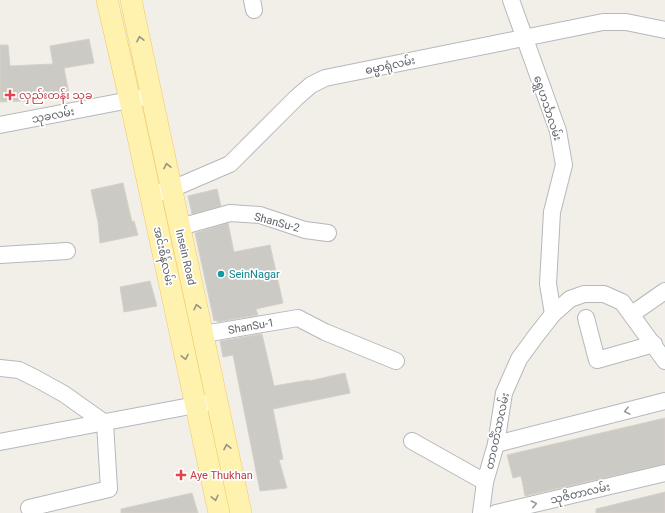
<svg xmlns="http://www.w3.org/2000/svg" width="665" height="513" font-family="Roboto,'Noto Sans Myanmar',sans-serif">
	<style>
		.building { fill: #cccac5; stroke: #d6d1c6 }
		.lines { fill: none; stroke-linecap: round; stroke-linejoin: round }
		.minor-casing { stroke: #b5b8bc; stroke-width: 18 }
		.major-casing { stroke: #f2c960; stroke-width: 22 }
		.minor { stroke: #fff; stroke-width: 16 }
		.major { stroke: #fff2af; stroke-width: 21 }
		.oneway { stroke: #979581 }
		.oneway2 { stroke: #979a9d }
		.health-dot { fill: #e0444e; stroke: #fff; stroke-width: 1.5 }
		.culture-dot { fill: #0f9aa8; stroke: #fff; stroke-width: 1.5 }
		.labels { text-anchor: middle; stroke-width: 3.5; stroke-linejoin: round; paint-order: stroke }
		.street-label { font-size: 11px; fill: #5f6368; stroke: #fff }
		.health-label { font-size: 11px; fill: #be3a42; stroke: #fff; text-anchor: start }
		.culture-label { font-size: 11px; fill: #0d838f; stroke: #fff; text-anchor: start }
	</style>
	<rect width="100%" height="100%" fill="#f1efe8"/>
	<g class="building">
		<polygon points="89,39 94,63 64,68 69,94 43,100 0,102 0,45 8,45 10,66 53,64 50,46"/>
		<polygon points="123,183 132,222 134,221 138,235 100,243 98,222 91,190"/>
		<polygon points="217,189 221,206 192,214 188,196"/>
		<polygon points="228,223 234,252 270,245 283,303 256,309 258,315 217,322 217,320 214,321 195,233"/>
		<polygon points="150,281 157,306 124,312 120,287"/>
		<polygon points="262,334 274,386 309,380 309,381 345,373 350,393 273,409 283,459 279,460 287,488 260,491 233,355 223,357 220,341"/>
		<polygon points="665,418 665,464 525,496 521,476 513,478 507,455"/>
		<polygon points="665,492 665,513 596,513 596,509"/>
		<polygon points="192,493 198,513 121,513 121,509"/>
	</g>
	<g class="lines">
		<g class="minor-casing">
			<g id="minor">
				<polyline points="252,0 254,10"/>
				<polyline points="511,0 558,131 564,165 552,212 548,284 553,314"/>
				<polyline points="0,125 140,98"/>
				<polyline points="151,195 172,189 230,164 296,98 311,85 325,78 603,22 626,22 665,30"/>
				<polyline points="180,227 230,213 260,215 305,230 328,233"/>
				<polyline points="0,255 67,251"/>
				<polyline points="632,314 665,291"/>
				<polyline points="586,318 597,360 654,344"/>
				<polyline points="204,334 298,318 325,332 396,361"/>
				<polyline points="0,368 19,370 37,379 64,394 105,423 109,489 29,508"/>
				<polyline points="412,441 485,482"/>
				<polyline points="0,442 217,401"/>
				<polyline points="496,444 665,401"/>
				<polyline points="481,513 485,482 496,444 504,393 519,359 535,337 553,314 570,299 584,294 604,294 622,302 665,361"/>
				<polyline points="496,513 665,473"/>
			</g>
		</g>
		<g class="major-casing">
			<g id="major">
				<polyline points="107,0 130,100 219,513"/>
				<polyline points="131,0 241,513"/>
			</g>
		</g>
		<use href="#minor" class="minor"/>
		<use href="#major" class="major"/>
	</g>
	<defs><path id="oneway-chevron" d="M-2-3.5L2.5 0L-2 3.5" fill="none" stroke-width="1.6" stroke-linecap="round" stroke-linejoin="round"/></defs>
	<g class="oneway">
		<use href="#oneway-chevron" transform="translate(140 39) rotate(-102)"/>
		<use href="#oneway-chevron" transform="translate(167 166) rotate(-102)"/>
		<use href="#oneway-chevron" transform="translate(197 307) rotate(-103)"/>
		<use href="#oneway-chevron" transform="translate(185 357) rotate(78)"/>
		<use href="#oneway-chevron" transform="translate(227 447) rotate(-102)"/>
		<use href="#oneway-chevron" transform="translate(215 498) rotate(77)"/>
	</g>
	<g class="oneway2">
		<use href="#oneway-chevron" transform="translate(627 411) rotate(166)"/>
		<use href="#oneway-chevron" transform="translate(534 504) rotate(-13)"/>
	</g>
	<g class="health-dot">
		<path d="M8 89h4v4h4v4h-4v4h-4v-4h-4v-4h4z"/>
		<path d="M179 469h4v4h4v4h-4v4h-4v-4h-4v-4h4z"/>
	</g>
	<circle class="culture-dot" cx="221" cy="274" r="4"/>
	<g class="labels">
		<g class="street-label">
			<text transform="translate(390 65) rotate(-12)" y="4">ဓမ္မာရုံလမ်း</text>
			<text transform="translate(548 108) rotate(72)" y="4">ရွှေဟင်္သာလမ်း</text>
			<text transform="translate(53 115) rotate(-11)" y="4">သုခလမ်း</text>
			<text transform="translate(277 222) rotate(15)" y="4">ShanSu-2</text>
			<text transform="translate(164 256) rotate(78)" y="4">အင်းစိန်လမ်း</text>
			<text transform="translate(186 257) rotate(77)" y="4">Insein Road</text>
			<text transform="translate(251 326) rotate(-10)" y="4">ShanSu-1</text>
			<text transform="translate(497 431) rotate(-78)" y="4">တာဝတိံသာလမ်း</text>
			<text transform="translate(580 493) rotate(-13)" y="4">သုဇိတာလမ်း</text>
		</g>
		<g class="health-label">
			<text x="19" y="99">လှည်းတန်း သုခ</text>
			<text x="190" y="479">Aye Thukhan</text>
		</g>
		<g class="culture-label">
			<text x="229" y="278">SeinNagar</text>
		</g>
	</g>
</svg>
